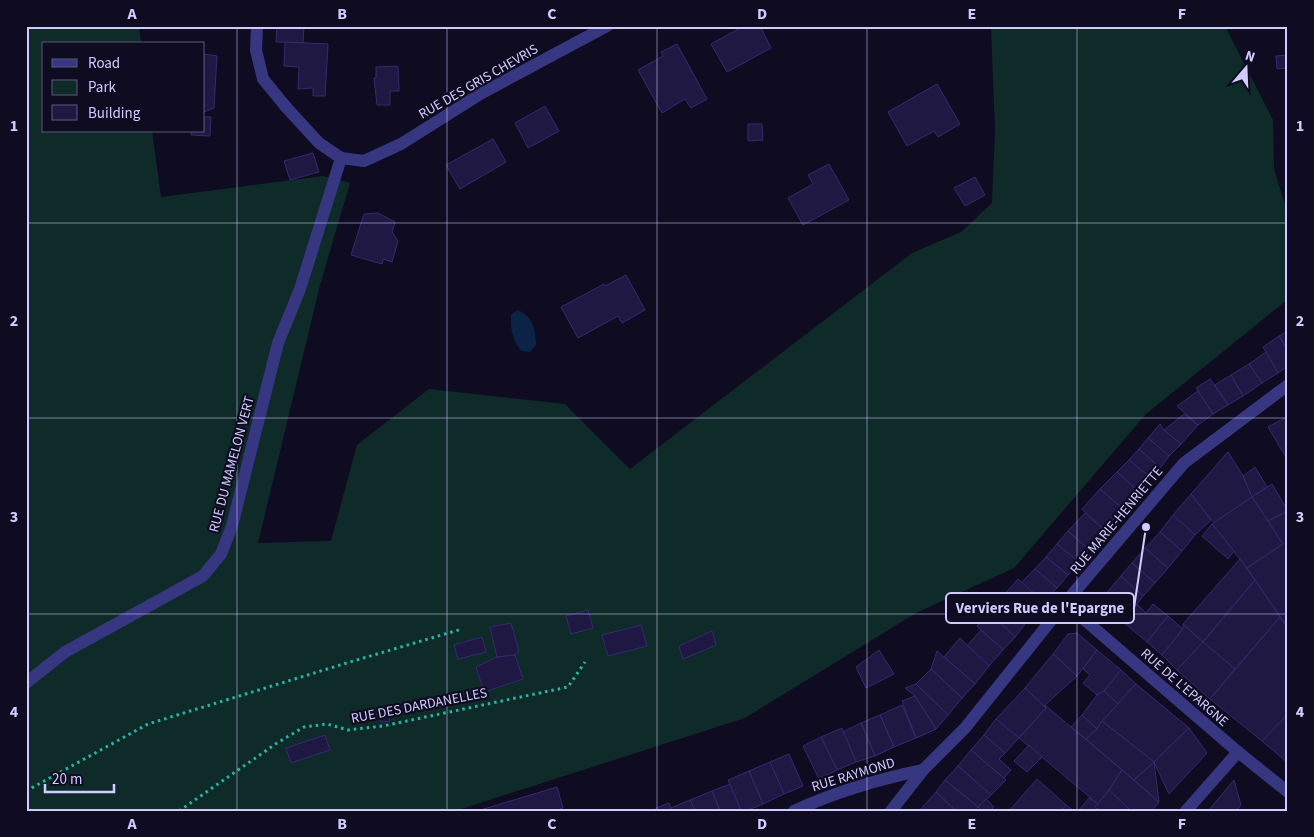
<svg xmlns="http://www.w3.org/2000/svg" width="1314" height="837" font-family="'Source Sans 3',sans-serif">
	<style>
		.green { fill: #0f2b29 }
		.water { fill: #0b2446 }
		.building { fill: #1f1842; stroke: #352a6f }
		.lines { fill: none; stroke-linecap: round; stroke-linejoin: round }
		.path { stroke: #2bb4a8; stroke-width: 3; stroke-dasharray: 2.5 4; stroke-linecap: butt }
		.minor { stroke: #373681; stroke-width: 12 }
		.grid { fill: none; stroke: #d1ccff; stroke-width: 1; stroke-opacity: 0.55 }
		.labels { text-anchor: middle; stroke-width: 4.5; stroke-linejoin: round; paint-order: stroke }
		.street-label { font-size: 14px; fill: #d1ccff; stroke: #0f0c21 }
		.leader { fill: none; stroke: #d1ccff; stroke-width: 2 }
		.callout-dot { fill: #d1ccff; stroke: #0f0c21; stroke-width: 2 }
		.callout { fill: #0f0c21; stroke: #d1ccff; stroke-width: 2 }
		.callout-label { font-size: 15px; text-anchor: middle; font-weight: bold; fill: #d1ccff }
		.neatline { fill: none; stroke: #d1ccff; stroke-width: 2 }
		.grid-label { font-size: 16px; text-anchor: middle; font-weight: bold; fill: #d1ccff }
	</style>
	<rect width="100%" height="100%" fill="#0f0c21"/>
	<polygon class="green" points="26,26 139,26 141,44 44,44 44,131 152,131 161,197 323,176 350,183 320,285 258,543 331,541 357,445 429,389 565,404 630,469 912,253 961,232 992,203 995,130 991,26 1225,26 1273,120 1274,169 1288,215 1288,299 1146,414 1014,568 916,613 745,718 455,811 26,811"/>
	<path class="water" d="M 517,310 C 534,317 535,329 536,345 L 530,352 L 521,351 C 513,340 510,329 511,315 Z"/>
	<g class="building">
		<polygon points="277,26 304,26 303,43 276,42"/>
		<polygon points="744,26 760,26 771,48 727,72 711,44"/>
		<polygon points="285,42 328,44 325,96 313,96 313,88 298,89 299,67 284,66"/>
		<polygon points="677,44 707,99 691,108 685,99 662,113 638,70 663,56 661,52"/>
		<polygon points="204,54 217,56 214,108 204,112"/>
		<polygon points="1288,55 1288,68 1277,69 1276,56"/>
		<polygon points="398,66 399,91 390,91 390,105 377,105 374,78 376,78 376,67"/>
		<polygon points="937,84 960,124 938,137 934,131 907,146 888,112"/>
		<polygon points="545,106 559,131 528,148 515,123"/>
		<polygon points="204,117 211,117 210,136 191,135 191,131 204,131"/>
		<polygon points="748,124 762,124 763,140 748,141"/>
		<polygon points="493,139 506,162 460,189 446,165"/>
		<polygon points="313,153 319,172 290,180 284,161"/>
		<polygon points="829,164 849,200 803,225 788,198 813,184 808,175"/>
		<polygon points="975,177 985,195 965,206 954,188"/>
		<polygon points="378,213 395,222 392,232 398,241 392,262 383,259 382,264 351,255 364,214"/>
		<polygon points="626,275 645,310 622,323 618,316 578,338 561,307 604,284 605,286"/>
		<polygon points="1288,331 1288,351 1279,336"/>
		<polygon points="1279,336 1288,351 1288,366 1278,373 1263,347"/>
		<polygon points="1266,352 1278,373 1262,383 1249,364"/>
		<polygon points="1249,364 1262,383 1243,396 1231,375"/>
		<polygon points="1231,375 1243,396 1228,405 1215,385"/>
		<polygon points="1210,379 1228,405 1213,414 1196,388"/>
		<polygon points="1198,391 1213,414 1198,425 1177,406"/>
		<polygon points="1184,414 1198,425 1181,444 1164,430"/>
		<polygon points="1288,416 1288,461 1268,427"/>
		<polygon points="1160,424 1164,430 1181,444 1169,456 1148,438"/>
		<polygon points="1148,438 1169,456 1160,468 1139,449"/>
		<polygon points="1139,449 1160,468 1151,478 1129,460"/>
		<polygon points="1228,452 1243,476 1252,497 1214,523 1191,494"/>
		<polygon points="1129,460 1151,478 1139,492 1117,472"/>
		<polygon points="1255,467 1267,487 1252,497 1243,476"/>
		<polygon points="1117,472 1139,492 1123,509 1100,489"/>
		<polygon points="1272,484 1288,511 1268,521 1252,497"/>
		<polygon points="1100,489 1123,509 1104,530 1082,509"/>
		<polygon points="1191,494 1211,520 1195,535 1173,515"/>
		<polygon points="1252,497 1283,544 1247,568 1212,524"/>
		<polygon points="1288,511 1288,628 1247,568 1283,544 1268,521"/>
		<polygon points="1085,513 1104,530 1089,550 1068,531"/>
		<polygon points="1173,515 1195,535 1182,551 1160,532"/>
		<polygon points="1212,524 1234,551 1228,559 1202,536"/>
		<polygon points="1068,531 1089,550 1079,562 1057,544"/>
		<polygon points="1160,532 1182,551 1168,568 1145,548"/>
		<polygon points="1057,544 1079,562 1068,575 1046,557"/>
		<polygon points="1145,548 1168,568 1155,583 1132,563"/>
		<polygon points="1046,557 1068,575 1057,588 1035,569"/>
		<polygon points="1240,559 1255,580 1203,642 1183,624"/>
		<polygon points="1132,563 1155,583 1143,596 1121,576"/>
		<polygon points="1035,569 1057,588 1044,602 1021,583"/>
		<polygon points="1121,576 1143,596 1123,622 1104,606 1103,597"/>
		<polygon points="1018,579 1044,602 1029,619 1004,595"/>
		<polygon points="1255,580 1280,617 1235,669 1203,642"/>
		<polygon points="1004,595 1029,619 1015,637 991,614"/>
		<polygon points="1137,604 1146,613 1153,604 1168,616 1147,642 1123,622"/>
		<polygon points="588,610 593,628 571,634 566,616"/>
		<polygon points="989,612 1015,637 1003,650 977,626"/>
		<polygon points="1168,616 1183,629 1162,655 1147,642"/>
		<polygon points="1280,617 1288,628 1288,714 1262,741 1210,699"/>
		<polygon points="511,623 519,651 515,655 497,657 490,627"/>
		<polygon points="1183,624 1203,642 1177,670 1162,655 1183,629"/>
		<polygon points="641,625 647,646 608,656 602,635"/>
		<polygon points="981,630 1003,650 989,666 967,646"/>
		<polygon points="712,631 716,645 683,659 679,646"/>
		<polygon points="1077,633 1097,650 1077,676 1053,654 1068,634"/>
		<polygon points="482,637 486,652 458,659 454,645"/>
		<polygon points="960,638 989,666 975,684 944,657"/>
		<polygon points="1203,642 1235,669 1210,699 1177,670"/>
		<polygon points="879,650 894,674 866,688 856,667"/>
		<polygon points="1097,650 1121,670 1104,691 1097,695 1083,683 1090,675 1083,669"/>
		<polygon points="937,651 975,684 962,698 931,669"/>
		<polygon points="1053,654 1077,676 1045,705 1046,708 1025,688"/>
		<polygon points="515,655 523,679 484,692 476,667 497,657"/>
		<polygon points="931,669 962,698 948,715 916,684"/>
		<polygon points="1121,670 1136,684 1118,704 1104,691"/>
		<polygon points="916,684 948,715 936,729 915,696 905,688"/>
		<polygon points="1136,684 1189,728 1154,762 1102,721"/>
		<polygon points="1025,688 1046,708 1019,738 996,719"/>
		<polygon points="1104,691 1118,704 1102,721 1097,729 1082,715 1097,695"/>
		<polygon points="915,696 936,729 916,738 902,701"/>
		<polygon points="902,705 916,738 894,747 880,715"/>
		<polygon points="1045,705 1122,770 1109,790 1098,804 1019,738 1046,708"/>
		<polygon points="388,713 390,721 381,722 379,715"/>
		<polygon points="1288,714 1288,763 1262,741"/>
		<polygon points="880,715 894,747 875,756 861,723"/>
		<polygon points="1082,715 1097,729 1086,739 1071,727"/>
		<polygon points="996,719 1019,738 1005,753 984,735"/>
		<polygon points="1102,721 1154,762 1134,780 1086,739 1097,729"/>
		<polygon points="861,723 875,756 856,762 843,732"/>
		<polygon points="842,728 856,762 837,770 821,737"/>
		<polygon points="1189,728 1207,753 1169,794 1154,762"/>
		<polygon points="325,735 330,750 291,763 286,748"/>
		<polygon points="984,735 1005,753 999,759 1011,770 1004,778 971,750"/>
		<polygon points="821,737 837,770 819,779 803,746"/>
		<polygon points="1029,745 1042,757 1027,772 1014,761"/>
		<polygon points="971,750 1006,780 991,795 958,766"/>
		<polygon points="789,754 803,786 784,794 770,762"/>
		<polygon points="770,762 784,794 763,804 749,771"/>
		<polygon points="1154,762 1159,802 1134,780"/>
		<polygon points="958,766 991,795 978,807 945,780"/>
		<polygon points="1122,770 1159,802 1152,811 1131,811 1109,790"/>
		<polygon points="749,771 763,804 746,811 741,811 728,780"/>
		<polygon points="1037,779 1066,805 1061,811 1009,811"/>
		<polygon points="945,780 978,807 975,811 956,811 936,792"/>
		<polygon points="1234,780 1241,805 1236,811 1208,811"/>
		<polygon points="730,784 741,811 720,811 712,791"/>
		<polygon points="557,787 563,808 556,811 477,811"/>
		<polygon points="1109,790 1131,811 1098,811 1095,807"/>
		<polygon points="712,791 720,811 695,811 690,800"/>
		<polygon points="936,792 956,811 919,811"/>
		<polygon points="1089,798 1098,804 1095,807 1098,811 1078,811"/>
		<polygon points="986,799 994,807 990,811 982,811 978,807"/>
		<polygon points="690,800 695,811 672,811 671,808"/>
		<polygon points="669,803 672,811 657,811 656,808"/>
		<polygon points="1066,805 1074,811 1061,811"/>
	</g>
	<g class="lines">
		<g class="path">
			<polyline points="26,791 148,724 350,662 462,629"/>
			<polyline points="179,811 277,743 304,727 327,724 348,730 383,726 568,687 585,662"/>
		</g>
		<g class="minor">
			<polyline points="257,26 256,50 263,79 286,107 319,143 341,158 364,161 401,144 482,93 607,26"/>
			<polyline points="1065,603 1238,752 1288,792"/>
			<polyline points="26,683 65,652 203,576 221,554 232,526 278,343 300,289 341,158"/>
			<path d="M 794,811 C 835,792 879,779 923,770"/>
			<polyline points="891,811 923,770 965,728 1065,603 1184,463 1288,385"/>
			<polyline points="1186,811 1238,752"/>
		</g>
	</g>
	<path class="grid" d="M 237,26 L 237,811M 447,26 L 447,811M 657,26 L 657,811M 867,26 L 867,811M 1077,26 L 1077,811M 26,223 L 1288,223M 26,418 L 1288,418M 26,614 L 1288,614"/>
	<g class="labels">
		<g class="street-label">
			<text transform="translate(478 81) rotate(-30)" y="5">RUE DES GRIS CHEVRIS</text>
			<text transform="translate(231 464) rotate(-75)" y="5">RUE DU MAMELON VERT</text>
			<text transform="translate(1116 520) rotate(-50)" y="5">RUE MARIE-HENRIETTE</text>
			<text transform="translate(1185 687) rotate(41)" y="5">RUE DE L'EPARGNE</text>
			<text transform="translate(419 705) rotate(-11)" y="5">RUE DES DARDANELLES</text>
			<text transform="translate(853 774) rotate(-17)" y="5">RUE RAYMOND</text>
		</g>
	</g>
	<path class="leader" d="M1146 527L1134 608"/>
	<circle class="callout-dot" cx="1146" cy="527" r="5"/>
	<rect class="callout" x="946" y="593" width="188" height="30" rx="5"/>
	<g class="callout-label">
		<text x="1040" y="613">Verviers Rue de l'Epargne</text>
	</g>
	<rect width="1314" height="837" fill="none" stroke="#0f0c21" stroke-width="55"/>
	<rect x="42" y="42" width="162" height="90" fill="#0f0c21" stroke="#5d597a"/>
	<rect x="52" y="59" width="25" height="8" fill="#373681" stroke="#5d597a"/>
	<text x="88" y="68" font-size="15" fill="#d1ccff">Road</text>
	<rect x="52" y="80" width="25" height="15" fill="#0f2b29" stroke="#5d597a"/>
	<text x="88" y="92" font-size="15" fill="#d1ccff">Park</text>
	<rect x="52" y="105" width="25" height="15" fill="#1f1842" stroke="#5d597a"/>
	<text x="88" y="118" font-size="15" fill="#d1ccff">Building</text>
	<g transform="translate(1246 68) rotate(19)" stroke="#0f0c21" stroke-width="4" paint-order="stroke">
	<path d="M0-4L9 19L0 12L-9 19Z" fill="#d1ccff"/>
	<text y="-8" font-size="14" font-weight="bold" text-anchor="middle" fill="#d1ccff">N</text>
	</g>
	<path d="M45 784v8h69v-8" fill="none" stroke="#d1ccff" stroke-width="2.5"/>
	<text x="52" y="784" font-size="15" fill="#d1ccff" stroke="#0f0c21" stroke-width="4" paint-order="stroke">20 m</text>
	<rect x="28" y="28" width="1258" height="782" class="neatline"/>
	<g class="grid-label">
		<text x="132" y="19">A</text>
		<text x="342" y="19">B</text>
		<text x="552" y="19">C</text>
		<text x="762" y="19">D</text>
		<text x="972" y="19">E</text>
		<text x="1182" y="19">F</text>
		<text x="14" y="131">1</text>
		<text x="1300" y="131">1</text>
		<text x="14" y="326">2</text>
		<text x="1300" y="326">2</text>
		<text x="14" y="522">3</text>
		<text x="1300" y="522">3</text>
		<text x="14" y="717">4</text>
		<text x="1300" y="717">4</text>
		<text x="132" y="829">A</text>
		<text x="342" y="829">B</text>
		<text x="552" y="829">C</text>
		<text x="762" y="829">D</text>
		<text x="972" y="829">E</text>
		<text x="1182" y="829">F</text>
	</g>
</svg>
